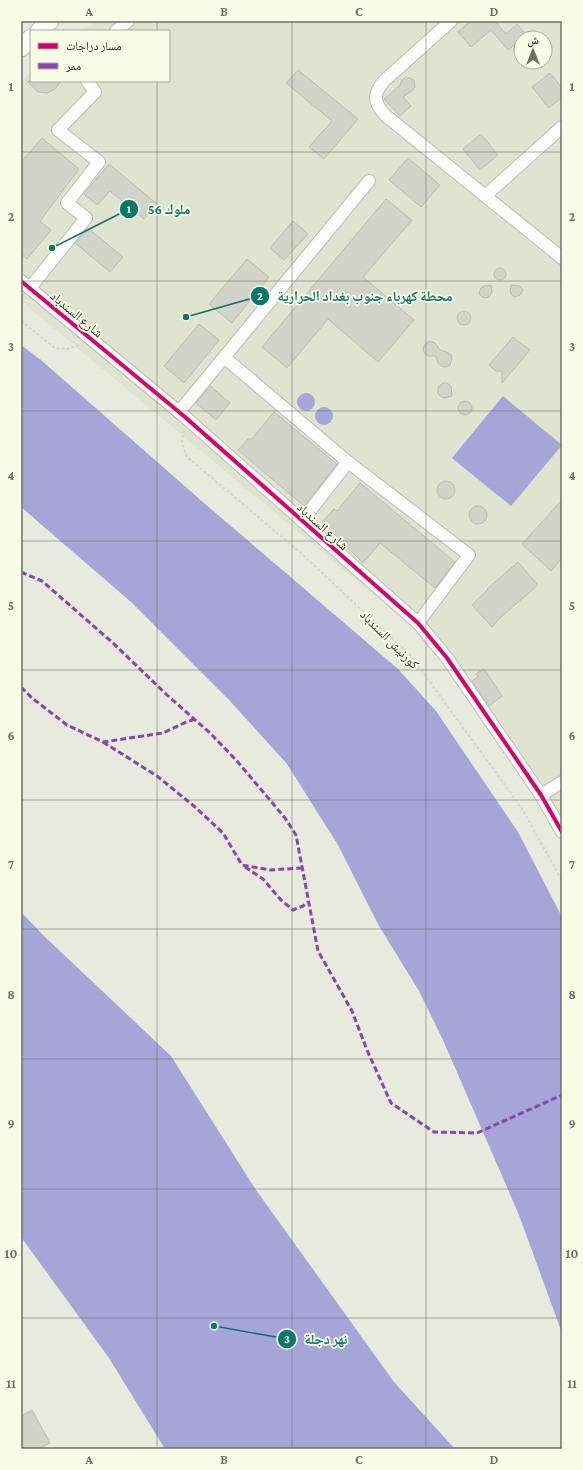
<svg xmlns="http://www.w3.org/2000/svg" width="583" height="1470" font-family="'Crimson Pro','Noto Naskh Arabic',serif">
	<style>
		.built { fill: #e0e3cf; fill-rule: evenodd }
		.water { fill: #a5a5d8 }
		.building { fill: #d1d3c9; stroke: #bbbcb3 }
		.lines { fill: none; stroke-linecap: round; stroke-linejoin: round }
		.minor-casing { stroke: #bbbdb4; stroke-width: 14 }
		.highway-casing { stroke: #bbbdb4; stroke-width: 19 }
		.path { stroke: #d5d6d3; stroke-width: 2; stroke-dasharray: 3 2; stroke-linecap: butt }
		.minor { stroke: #fcfcfa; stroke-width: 12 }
		.highway { stroke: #fcfcfa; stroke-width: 17 }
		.quiet { stroke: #8e44ad; stroke-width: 3; stroke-dasharray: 6 3; stroke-linecap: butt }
		.cycleway-casing { stroke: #f8fce7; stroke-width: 6 }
		.cycleway { stroke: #d6006c; stroke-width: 4 }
		.grid { fill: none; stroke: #6e7067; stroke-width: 1; stroke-opacity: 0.55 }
		.labels { text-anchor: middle; stroke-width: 3.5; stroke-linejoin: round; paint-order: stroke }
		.street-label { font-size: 13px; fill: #2d2f27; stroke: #f8fce7 }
		.leader { fill: none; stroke: #0f766e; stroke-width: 1.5 }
		.callout-dot { fill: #0f766e; stroke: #f8fce7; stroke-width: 1.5 }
		.mark-label { font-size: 12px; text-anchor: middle; font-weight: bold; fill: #fff }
		.callout-label { font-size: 14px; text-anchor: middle; font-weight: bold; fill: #0f766e; stroke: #f8fce7; stroke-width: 3.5; stroke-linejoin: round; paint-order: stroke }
		.neatline { fill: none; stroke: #6e7067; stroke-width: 1.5 }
		.grid-label { font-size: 13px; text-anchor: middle; font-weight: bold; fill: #6e7067 }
	</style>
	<rect width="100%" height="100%" fill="#e8eade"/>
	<path class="built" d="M 95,21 L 562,21 L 562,835 L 440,650 L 21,301 L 21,84 L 31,71 L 31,81 L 169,81 L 169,31 L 81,31 ZM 521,38 L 545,38 L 545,62 L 521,62 Z"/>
	<g class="water">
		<polygon points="21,345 41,360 204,503 398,669 436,711 518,832 562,917 562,1333 519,1215 443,1040 419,991 379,926 338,845 287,764 230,701 131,602 21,507"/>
		<circle cx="306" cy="402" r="9"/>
		<polygon points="503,396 562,445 511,506 452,458"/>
		<circle cx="324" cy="416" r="9"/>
		<polygon points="21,912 44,936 171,1056 256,1190 394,1382 455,1449 165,1449 109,1358 21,1237"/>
	</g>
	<g class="building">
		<polygon points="470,21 501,21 497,24 506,34 517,24 526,35 508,50 491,30 471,47 458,32"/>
		<polygon points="298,70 358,119 324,159 309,147 332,121 286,83"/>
		<polygon points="550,73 562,88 562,97 549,108 532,87"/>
		<polygon points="406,77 410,78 414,80 415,87 413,90 403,97 411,106 400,116 384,99 400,85 402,80"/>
		<polygon points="27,81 61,81 55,89 47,93 38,92"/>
		<polygon points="481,134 498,155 480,170 463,149"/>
		<polygon points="42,138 79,169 40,221 51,230 27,259 21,254 21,162"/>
		<polygon points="408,158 440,185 421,207 389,180"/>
		<polygon points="109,164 157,204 144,219 110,191 97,205 84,194"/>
		<polygon points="386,199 412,220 363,277 414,320 378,362 328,319 287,368 262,347"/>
		<polygon points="293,221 308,234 284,260 270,248"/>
		<polygon points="88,228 123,257 110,272 75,243"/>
		<polygon points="247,259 269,277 232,323 209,304"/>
		<circle cx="500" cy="274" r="6"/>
		<polygon points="491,285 492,292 489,297 484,298 481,296 479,293 481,288 484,286"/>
		<polygon points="511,285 520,286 523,290 520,295 515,297 512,295 510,292"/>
		<circle cx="464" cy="318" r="7"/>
		<polygon points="199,324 219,340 184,383 164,366"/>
		<polygon points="513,337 530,350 502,383 502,371 496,371 489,365"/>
		<polygon points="429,341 435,343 440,350 447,352 451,355 452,359 450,365 446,367 441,366 438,363 436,356 429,356 425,354 423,350 424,346"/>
		<polygon points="443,383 447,383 451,386 452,396 443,398 438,394 438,387"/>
		<polygon points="210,386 230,403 216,420 196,403"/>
		<circle cx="465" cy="408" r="7"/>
		<polygon points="274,412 337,464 304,506 238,450 249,438 251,440"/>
		<circle cx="446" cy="490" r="9"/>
		<polygon points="360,483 455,562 435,588 380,543 363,563 322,522 334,509 337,511"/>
		<polygon points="562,500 562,558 551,571 522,544"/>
		<circle cx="478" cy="515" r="9"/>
		<polygon points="518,562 538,585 502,616 492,627 472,605 488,589 487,589"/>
		<polygon points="484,669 502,696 489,706 472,681 478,677 476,674"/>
		<polygon points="32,1410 50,1443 38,1449 21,1449 21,1416"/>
	</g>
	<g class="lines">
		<g class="minor-casing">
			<g id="minor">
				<path d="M 451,21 L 385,80 C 373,93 373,102 385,115 L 562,258"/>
				<polyline points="116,31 128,21"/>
				<polyline points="485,196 562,127"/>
				<polyline points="21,281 185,417 418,623 447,658 541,795 562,832"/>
				<polyline points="30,288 86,218 67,203 99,162 58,130 95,92 87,81"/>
				<polyline points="225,358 348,462 469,555 418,623"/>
				<polyline points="179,412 369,181"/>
				<polyline points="302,521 348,462"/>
				<polyline points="541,795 562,782"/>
			</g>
		</g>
		<g class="highway-casing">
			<g id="highway">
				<polyline points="39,31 50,21"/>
				<polyline points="21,48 31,38"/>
			</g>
		</g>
		<g class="path">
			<polyline points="21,321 55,348 67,349 80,345"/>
			<polyline points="184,430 182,441 186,456 303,555 411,656 523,810 562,881"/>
		</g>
		<use href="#minor" class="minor"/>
		<use href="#highway" class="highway"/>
		<g class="quiet">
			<polyline points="21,572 42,581 113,643 167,695 210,733 237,761 285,818 296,835 318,951 352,1011 367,1050 391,1103 434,1132 477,1133 562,1095"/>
			<polyline points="21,687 32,698 67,725 103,742 163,733 184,723 195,719"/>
			<polyline points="103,742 157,776 195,807 223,833 242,865 270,870 302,868"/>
			<polyline points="245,867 263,879 281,900 293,910 303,906 308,902"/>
		</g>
		<g class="cycleway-casing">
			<polyline id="cycleway" points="21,281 185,417 418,623 447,658 541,795 562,832"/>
		</g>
		<use href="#cycleway" class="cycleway"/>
	</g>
	<path class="grid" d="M 157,21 L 157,31M 292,21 L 292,1449M 426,21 L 426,1449M 157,81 L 157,1449M 21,152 L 562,152M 21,281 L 562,281M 21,411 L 562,411M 21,541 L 562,541M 21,670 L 562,670M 21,800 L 562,800M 21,929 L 562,929M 21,1059 L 562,1059M 21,1189 L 562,1189M 21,1318 L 562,1318"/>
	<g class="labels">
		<g class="street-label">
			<text transform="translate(77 314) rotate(40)" y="5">شارع السندباد</text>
			<text transform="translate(323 526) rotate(42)" y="5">شارع السندباد</text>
			<text transform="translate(390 639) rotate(45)" y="5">كورنيش السندباد</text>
		</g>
	</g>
	<path class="leader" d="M52 248L129 209M186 317L260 296M214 1326L287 1339"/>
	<g class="callout-dot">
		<circle cx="52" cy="248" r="4"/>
		<circle cx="186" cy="317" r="4"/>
		<circle cx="214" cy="1326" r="4"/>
		<circle cx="129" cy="209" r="10"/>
		<circle cx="260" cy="296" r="10"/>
		<circle cx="287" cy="1339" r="10"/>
	</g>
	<g class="mark-label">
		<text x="129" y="213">1</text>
		<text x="260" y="300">2</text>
		<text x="287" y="1343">3</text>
	</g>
	<g class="callout-label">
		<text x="169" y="214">ملوك 56</text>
		<text x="365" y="301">محطة كهرباء جنوب بغداد الحرارية</text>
		<text x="326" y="1344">نهر دجلة</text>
	</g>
	<rect width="583" height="1470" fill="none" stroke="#f8fce7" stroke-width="44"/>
	<rect x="30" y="30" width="140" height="52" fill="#f8fce7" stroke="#a7aa9a"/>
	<rect x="38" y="43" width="20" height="6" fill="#d6006c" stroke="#a7aa9a"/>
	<text x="66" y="50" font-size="12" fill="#2d2f27">مسار دراجات</text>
	<rect x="38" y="63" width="20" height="6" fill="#8e44ad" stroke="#a7aa9a"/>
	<text x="66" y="70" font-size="12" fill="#2d2f27">ممر</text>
	<g transform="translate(533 50)"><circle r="19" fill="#f8fce7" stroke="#a7aa9a"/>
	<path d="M0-3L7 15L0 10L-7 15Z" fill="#6e7067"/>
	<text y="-6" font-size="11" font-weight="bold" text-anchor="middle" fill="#2d2f27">ش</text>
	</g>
	<rect x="22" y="22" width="539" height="1426" class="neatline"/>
	<g class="grid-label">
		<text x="89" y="16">A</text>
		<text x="224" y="16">B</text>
		<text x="359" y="16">C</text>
		<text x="494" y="16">D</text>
		<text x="11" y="91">1</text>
		<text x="572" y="91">1</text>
		<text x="11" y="221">2</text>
		<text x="572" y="221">2</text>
		<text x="11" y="351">3</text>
		<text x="572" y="351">3</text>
		<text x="11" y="480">4</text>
		<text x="572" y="480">4</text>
		<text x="11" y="610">5</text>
		<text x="572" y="610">5</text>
		<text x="11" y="740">6</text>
		<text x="572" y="740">6</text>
		<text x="11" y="869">7</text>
		<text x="572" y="869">7</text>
		<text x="11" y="999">8</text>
		<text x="572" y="999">8</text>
		<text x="11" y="1128">9</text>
		<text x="572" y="1128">9</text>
		<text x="11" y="1258">10</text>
		<text x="572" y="1258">10</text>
		<text x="11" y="1388">11</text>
		<text x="572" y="1388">11</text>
		<text x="89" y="1464">A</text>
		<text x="224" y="1464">B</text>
		<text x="359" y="1464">C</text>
		<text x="494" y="1464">D</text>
	</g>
</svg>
